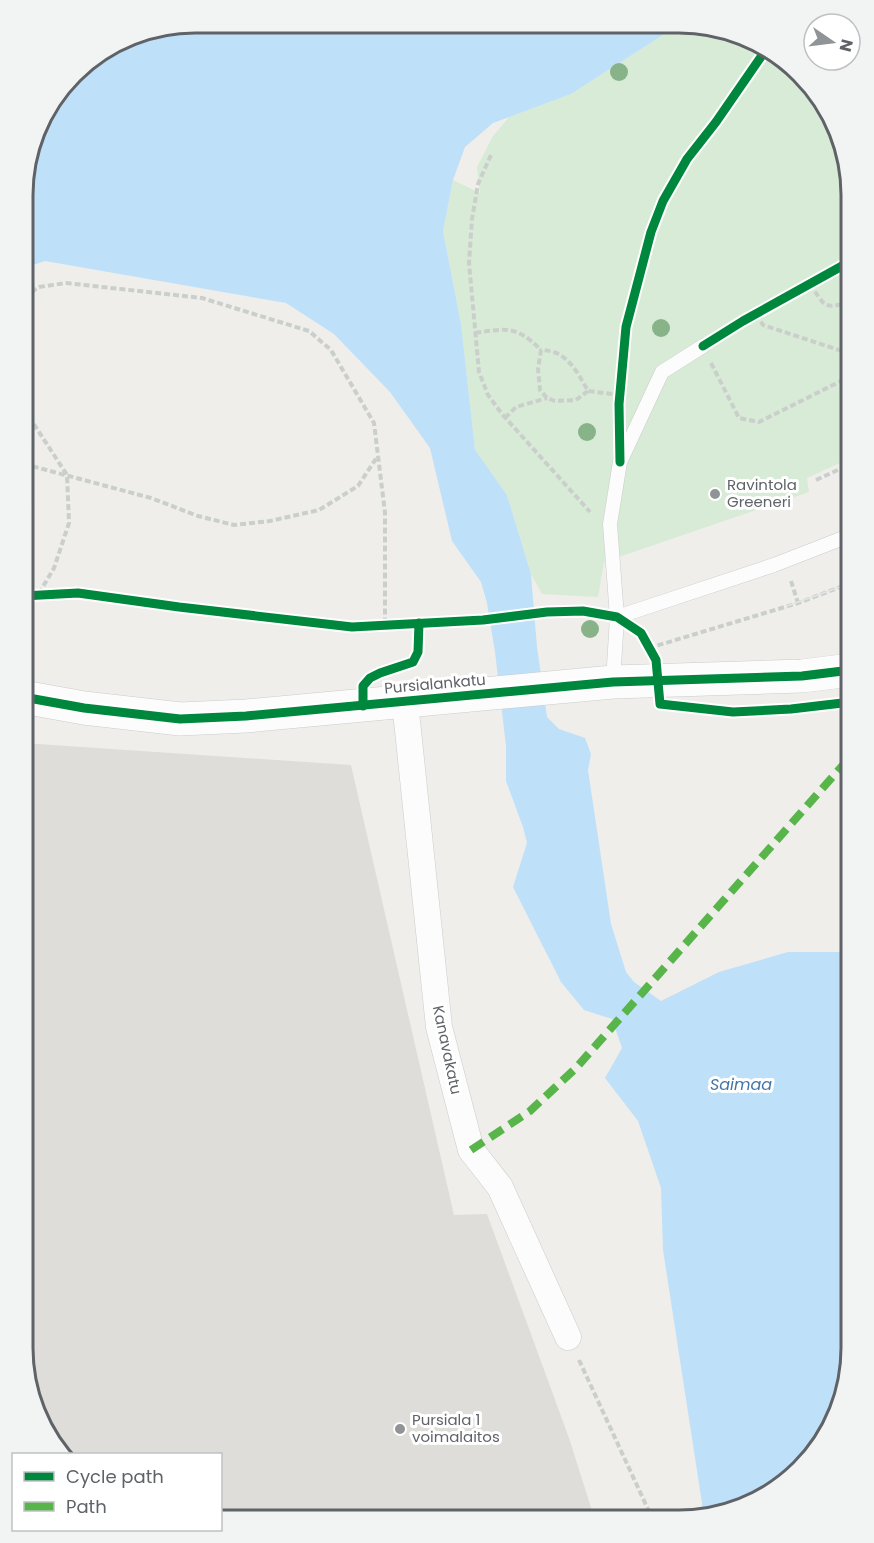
<svg xmlns="http://www.w3.org/2000/svg" width="874" height="1543" font-family="Poppins,sans-serif">
	<style>
		.industrial { fill: #dfddda }
		.green { fill: #d8ebd6 }
		.water { fill: #bfe0f9 }
		.lines { fill: none; stroke-linecap: round; stroke-linejoin: round }
		.service-casing { stroke: #cbcccc; stroke-width: 15 }
		.minor-casing { stroke: #cbcccc; stroke-width: 27 }
		.tertiary-casing { stroke: #cbcccc; stroke-width: 34 }
		.path { stroke: #cacfcc; stroke-width: 4; stroke-dasharray: 6 3; stroke-linecap: butt }
		.service { stroke: #fdfcfc; stroke-width: 14 }
		.minor { stroke: #fdfcfc; stroke-width: 26 }
		.tertiary { stroke: #fdfcfc; stroke-width: 33 }
		.tram { stroke: #e4e4e4; stroke-width: 1.5 }
		.quiet { stroke: #58b549; stroke-width: 8; stroke-dasharray: 15 8; stroke-linecap: butt }
		.cycleway-casing { stroke: #fff; stroke-width: 13 }
		.cycleway { stroke: #00873e; stroke-width: 9 }
		.tree { fill: #88b388 }
		.poi-dot { fill: #919496; stroke: #fff; stroke-width: 2 }
		.labels { text-anchor: middle; stroke-width: 6; stroke-linejoin: round; paint-order: stroke }
		.poi-label { font-size: 15px; fill: #5f6368; stroke: #fff; text-anchor: start }
		.street-label { font-size: 15px; fill: #5f6368; stroke: #fff }
		.water-label { font-size: 16px; font-style: italic; fill: #4174aa; stroke: #fff }
		.rim { fill: none; stroke: #5f6368; stroke-width: 3 }
	</style>
	<rect width="100%" height="100%" fill="#efeeea"/>
	<polygon class="industrial" points="23,743 351,765 454,1215 487,1214 569,1438 595,1520 221,1519 220,1454 66,1454 32,1404 23,1348"/>
	<polygon class="green" points="677,26 713,26 793,65 842,139 851,195 851,458 807,478 809,492 604,562 598,597 542,594 531,574 507,495 475,451 461,324 443,231 453,180 480,193 477,167 493,136 509,117 571,94"/>
	<polygon class="water" points="195,23 677,26 571,94 493,123 465,147 453,180 443,231 461,324 475,450 507,495 531,574 537,647 547,717 559,729 585,738 591,754 588,770 611,924 626,972 634,982 661,1001 719,972 788,952 851,952 851,1360 816,1453 735,1511 704,1516 663,1250 661,1188 638,1121 605,1078 622,1048 612,1019 584,1010 561,982 513,887 527,843 523,827 506,781 506,746 495,652 487,603 481,582 452,541 430,448 390,392 334,334 286,303 45,261 24,268 24,172 40,118 81,65 129,35"/>
	<g class="lines">
		<g class="service-casing">
			<g id="service">
				<polyline points="617,617 774,565 851,535"/>
				<polyline points="613,682 617,617 610,524 620,462 662,372 703,346"/>
			</g>
		</g>
		<g class="minor-casing">
			<polyline id="minor" points="405,702 439,1027 471,1150 500,1187 568,1337"/>
		</g>
		<g class="tertiary-casing">
			<polyline id="tertiary" points="23,697 84,708 180,719 246,716 613,682 802,676 851,670"/>
		</g>
		<g class="path">
			<polyline points="491,155 478,184 472,219 469,263 479,372 488,395 502,414 590,512"/>
			<path d="M 810,284 C 824,304 823,311 848,302 L 851,304"/>
			<polyline points="24,297 39,287 66,283 202,298 309,331 331,350 374,423 385,513 385,625"/>
			<polyline points="756,314 763,325 851,354"/>
			<path d="M 475,333 C 508,328 517,326 541,350"/>
			<polyline points="711,363 739,418 759,422 851,376"/>
			<path d="M 588,391 L 576,400 L 555,401 L 547,398 L 540,390 L 538,369 L 541,350 C 567,350 577,372 588,391 L 620,395"/>
			<polyline points="24,409 67,475 69,523 54,568 38,595"/>
			<polyline points="505,418 516,407 547,398"/>
			<polyline points="24,464 151,498 198,516 234,525 270,521 319,510 358,486 377,457"/>
			<polyline points="816,480 851,464"/>
			<polyline points="791,581 798,603"/>
			<polyline points="649,648 798,603 851,583"/>
			<polyline points="579,1360 653,1520"/>
		</g>
		<use href="#service" class="service"/>
		<use href="#minor" class="minor"/>
		<use href="#tertiary" class="tertiary"/>
		<polyline class="tram" points="787,606 851,583"/>
		<polyline class="quiet" points="471,1150 530,1111 576,1068 851,756"/>
		<g class="cycleway-casing">
			<g id="cycleway">
				<polyline points="703,346 743,321 851,261"/>
				<polyline points="620,462 619,404 626,327 651,232 663,201 687,159 716,122 765,51"/>
				<polyline points="23,596 78,593 179,607 352,627 483,620 547,612 583,611 617,617 641,633 656,660 660,704 733,712 791,709 851,702"/>
				<polyline points="23,697 84,708 180,719 246,716 613,682 802,676 851,670"/>
				<polyline points="363,706 363,686 370,678 380,673 413,662 418,652 419,623"/>
			</g>
		</g>
		<use href="#cycleway" class="cycleway"/>
	</g>
	<g class="tree">
		<circle cx="619" cy="72" r="9"/>
		<circle cx="661" cy="328" r="9"/>
		<circle cx="587" cy="432" r="9"/>
		<circle cx="590" cy="629" r="9"/>
	</g>
	<g class="poi-dot">
		<circle cx="715" cy="494" r="6"/>
		<circle cx="400" cy="1429" r="6"/>
	</g>
	<g class="labels">
		<g class="poi-label">
			<text x="727" y="490">Ravintola<tspan x="727" dy="17">Greeneri</tspan></text>
			<text x="412" y="1425">Pursiala 1<tspan x="412" dy="17">voimalaitos</tspan></text>
		</g>
		<g class="street-label">
			<text transform="translate(435 684) rotate(-5)" y="5">Pursialankatu</text>
			<text transform="translate(447 1050) rotate(78)" y="5">Kanavakatu</text>
		</g>
		<g class="water-label">
			<text x="741" y="1090">Saimaa</text>
		</g>
	</g>
	<path d="M0 0H874V1543H0ZM195 33H679A162 162 0 0 1 841 195V1348A162 162 0 0 1 679 1510H195A162 162 0 0 1 33 1348V195A162 162 0 0 1 195 33Z" fill="#f2f3f3" fill-rule="evenodd"/>
	<path class="rim" d="M195 33H679A162 162 0 0 1 841 195V1348A162 162 0 0 1 679 1510H195A162 162 0 0 1 33 1348V195A162 162 0 0 1 195 33Z"/>
	<rect x="12" y="1453" width="210" height="78" fill="#ffffff" stroke="#bfc1c3" stroke-width="1.5"/>
	<rect x="24" y="1472" width="30" height="9" fill="#00873e" stroke="#bfc1c3" stroke-width="1.5"/>
	<text x="66" y="1483" font-size="18" fill="#5f6368">Cycle path</text>
	<rect x="24" y="1502" width="30" height="9" fill="#58b549" stroke="#bfc1c3" stroke-width="1.5"/>
	<text x="66" y="1513" font-size="18" fill="#5f6368">Path</text>
	<g transform="translate(832 42) rotate(104)"><circle r="28" fill="#ffffff" stroke="#bfc1c3" stroke-width="1.5"/>
	<path d="M0-4.5L10 22L0 15L-10 22Z" fill="#919496"/>
	<text y="-9" font-size="16" font-weight="bold" text-anchor="middle" fill="#5f6368">N</text>
	</g>
</svg>
